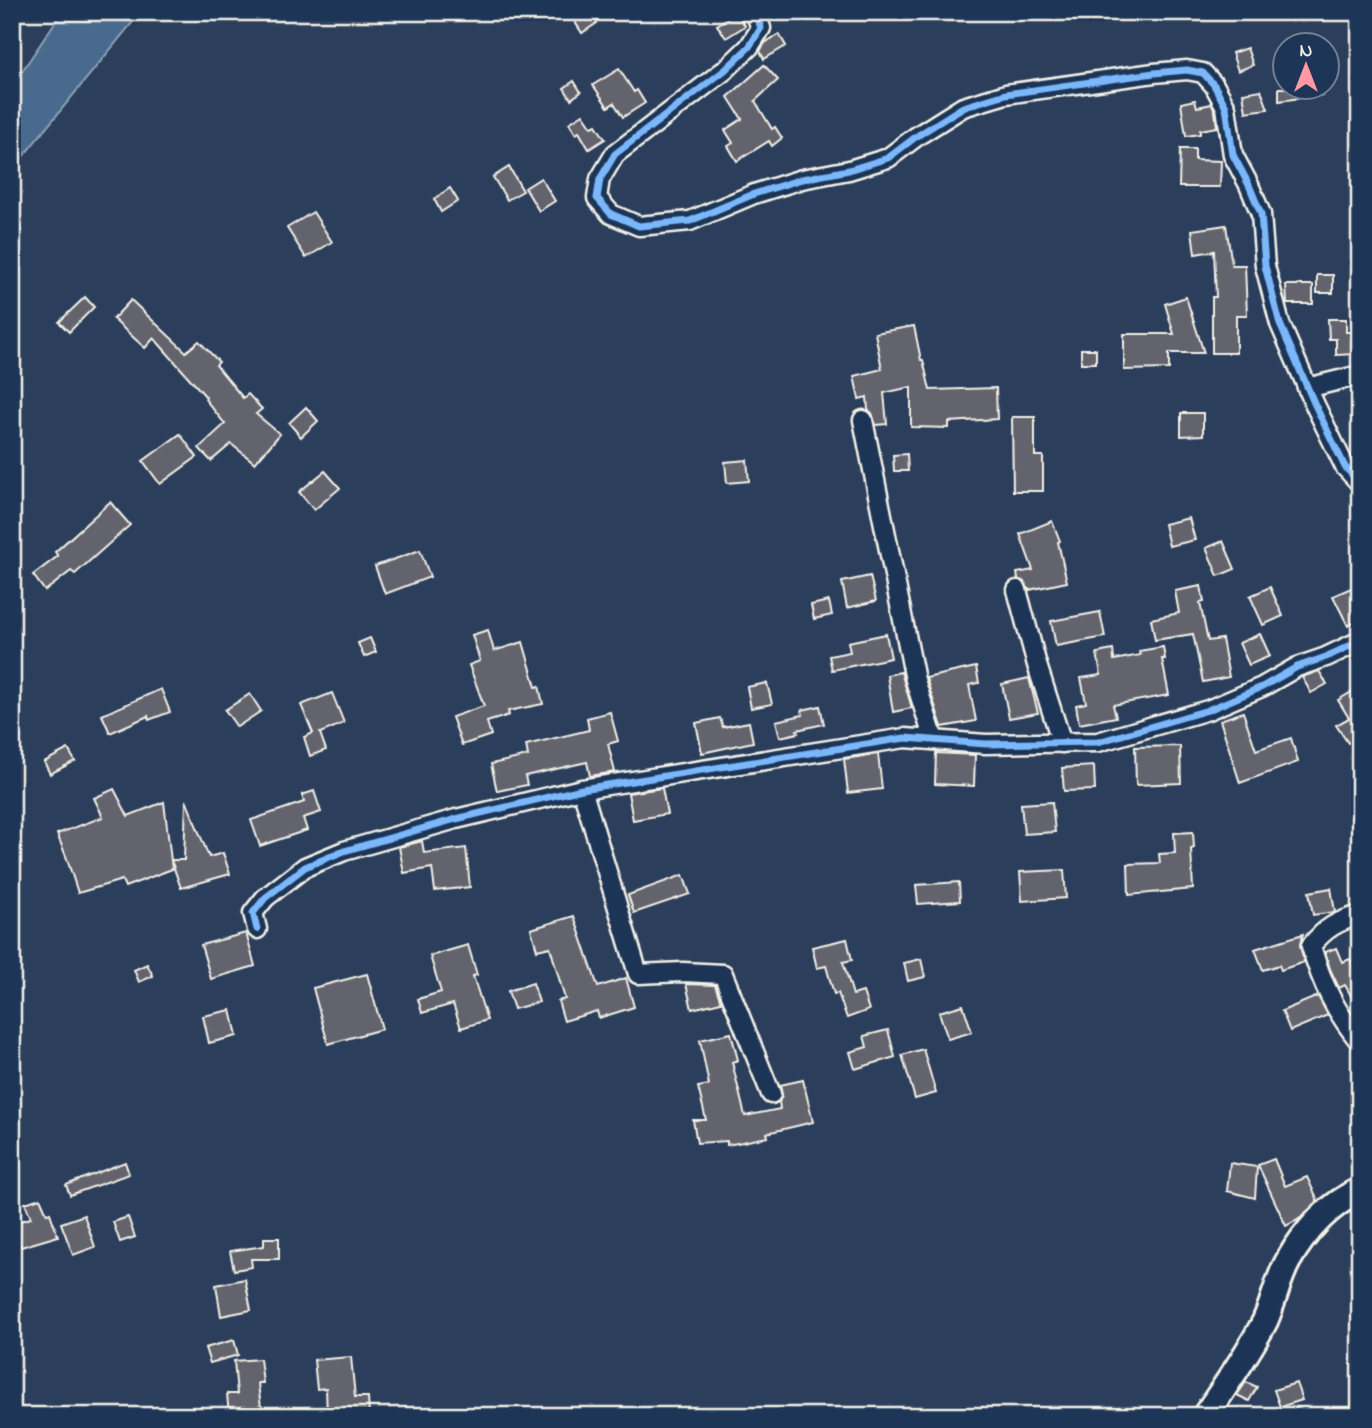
<svg xmlns="http://www.w3.org/2000/svg" width="1372" height="1428" font-family="'Indie Flower',sans-serif">
	<style>
		.water { fill: #486b8f; stroke: #8da1b3; stroke-width: 2 }
		.building { fill: #64646d; stroke: #f4f1e8; stroke-width: 2 }
		.lines { fill: none; stroke-linecap: round; stroke-linejoin: round }
		.street-casing { stroke: #f4f1e8; stroke-width: 23 }
		.secondary-casing { stroke: #f4f1e8; stroke-width: 30 }
		.street { stroke: #1d3557; stroke-width: 18 }
		.secondary { stroke: #1d3557; stroke-width: 24 }
		.cycleway-casing { stroke: #1d3557; stroke-width: 11 }
		.cycleway { stroke: #7ab7fb; stroke-width: 7 }
	</style>
	<rect width="100%" height="100%" fill="#2b3e5b"/>
	<filter id="ink" filterUnits="userSpaceOnUse"><feTurbulence type="fractalNoise" baseFrequency=".0143" numOctaves="2"/><feDisplacementMap in="SourceGraphic" scale="14" xChannelSelector="R" yChannelSelector="G"/><feConvolveMatrix kernelMatrix="1 2 1 2 8 2 1 2 1" color-interpolation-filters="sRGB"/></filter>
	<g filter="url(#ink)">
		<polygon class="water" points="62,12 141,12 12,170 12,86"/>
		<g class="building">
			<polygon points="583,12 590,12 597,23 582,33 573,19"/>
			<polygon points="737,12 745,26 726,38 717,25"/>
			<polygon points="779,34 786,46 764,59 760,51 765,43"/>
			<polygon points="1247,48 1253,65 1238,71 1232,53"/>
			<polygon points="764,65 778,80 755,101 772,129 775,127 782,138 772,146 769,141 737,161 728,146 733,143 725,130 742,119 728,97"/>
			<polygon points="619,69 634,92 637,90 645,103 623,117 614,103 608,107 593,85"/>
			<polygon points="574,81 581,92 571,99 564,88"/>
			<polygon points="1279,88 1322,88 1322,95 1279,101"/>
			<polygon points="1261,90 1268,109 1246,112 1243,93"/>
			<polygon points="1195,100 1197,107 1212,104 1215,111 1217,127 1200,130 1200,134 1186,136 1181,103"/>
			<polygon points="583,114 592,127 596,125 605,139 589,149 579,132 576,134 569,123"/>
			<polygon points="1180,149 1195,149 1195,160 1221,161 1220,187 1179,187"/>
			<polygon points="509,167 523,191 507,200 493,177"/>
			<polygon points="541,178 555,201 539,211 525,188"/>
			<polygon points="450,188 458,201 441,212 434,199"/>
			<polygon points="313,212 332,242 306,258 287,228"/>
			<polygon points="1226,225 1232,265 1245,265 1247,315 1236,315 1236,353 1212,353 1212,297 1216,297 1214,251 1195,254 1192,230"/>
			<rect x="1317" y="275" width="16" height="18"/>
			<polygon points="1286,285 1313,285 1313,304 1287,304"/>
			<polygon points="85,297 94,307 69,332 59,322"/>
			<polygon points="1186,297 1204,353 1169,353 1169,369 1124,370 1124,334 1174,334 1165,304"/>
			<polygon points="131,300 186,352 199,341 219,362 216,365 243,398 248,394 262,409 256,414 280,434 255,463 231,444 211,461 199,448 225,424 205,399 206,397 154,338 145,348 113,319"/>
			<polygon points="1328,319 1346,319 1346,332 1355,332 1355,354 1336,355 1336,339 1329,339"/>
			<polygon points="914,326 921,360 923,360 930,390 996,388 997,419 949,422 949,428 911,427 911,387 884,393 887,424 876,425 872,413 868,410 867,397 859,399 854,376 882,369 875,333"/>
			<rect x="1081" y="349" width="15" height="14"/>
			<polygon points="306,407 318,421 301,437 289,423"/>
			<polygon points="1181,413 1203,413 1203,435 1181,436"/>
			<polygon points="1012,417 1035,417 1035,456 1043,456 1043,491 1013,491"/>
			<polygon points="180,434 197,457 160,484 143,461"/>
			<polygon points="907,454 908,471 894,471 893,455"/>
			<polygon points="747,460 749,481 727,483 725,462"/>
			<polygon points="325,471 340,488 314,510 299,492"/>
			<polygon points="110,502 130,525 75,574 71,571 45,591 33,575 58,556 55,552"/>
			<polygon points="1189,518 1195,540 1169,546 1164,524"/>
			<polygon points="1052,521 1060,541 1058,542 1067,582 1029,590 1025,583 1018,579 1017,573 1033,570 1020,534"/>
			<polygon points="1223,541 1235,569 1218,576 1206,548"/>
			<polygon points="420,550 430,577 385,594 375,566"/>
			<polygon points="870,576 876,601 847,608 842,582"/>
			<polygon points="1360,584 1360,620 1348,626 1333,596"/>
			<polygon points="1201,586 1204,602 1200,603 1208,641 1222,639 1229,677 1203,682 1193,634 1155,640 1151,619 1179,613 1175,591"/>
			<polygon points="1270,587 1283,616 1263,625 1250,596"/>
			<polygon points="829,601 832,615 814,619 811,605"/>
			<polygon points="1100,612 1105,637 1056,646 1051,621"/>
			<polygon points="488,630 494,651 523,642 536,687 539,686 543,704 508,711 509,715 487,722 491,735 462,745 452,717 484,706 469,665 480,661 472,635"/>
			<polygon points="886,634 891,658 832,670 829,656 850,652 848,642"/>
			<polygon points="1260,634 1270,656 1249,665 1239,643"/>
			<polygon points="370,638 376,652 364,657 358,643"/>
			<polygon points="1163,647 1165,659 1162,659 1169,695 1113,705 1116,717 1079,724 1076,705 1086,703 1081,678 1101,675 1097,653 1113,650 1114,660 1140,655 1139,651"/>
			<polygon points="976,667 979,683 969,685 976,721 942,727 926,678"/>
			<polygon points="1319,671 1327,684 1311,693 1302,677"/>
			<polygon points="901,672 912,708 893,712 887,675"/>
			<polygon points="1029,678 1038,713 1009,718 1002,684"/>
			<polygon points="767,683 772,704 751,708 747,687"/>
			<polygon points="1360,687 1360,736 1348,743 1336,725 1349,718 1338,700"/>
			<polygon points="161,689 170,712 149,720 148,716 110,733 102,715"/>
			<polygon points="332,693 344,723 320,733 326,750 310,756 304,737 313,733 301,705"/>
			<polygon points="250,694 261,711 237,727 225,710"/>
			<polygon points="820,706 824,724 797,730 798,733 780,737 776,721 803,715 802,710"/>
			<polygon points="610,712 618,741 608,744 615,772 590,776 587,762 525,776 527,785 497,791 491,764 528,756 526,745 589,730 587,718"/>
			<polygon points="1243,712 1256,750 1291,738 1298,762 1240,783 1220,720"/>
			<polygon points="720,718 723,727 749,722 753,742 702,753 696,723"/>
			<polygon points="1180,746 1181,783 1136,785 1135,747"/>
			<polygon points="68,749 75,761 50,774 44,762"/>
			<polygon points="936,753 975,755 974,786 935,784"/>
			<polygon points="878,754 882,789 848,793 844,759"/>
			<polygon points="1094,766 1095,790 1064,791 1062,768"/>
			<polygon points="662,788 667,814 633,820 628,793"/>
			<polygon points="114,789 128,816 164,802 172,869 125,887 122,880 78,893 66,856 57,834 103,817 94,798"/>
			<polygon points="314,791 321,812 303,818 307,830 260,846 251,820 304,802 302,795"/>
			<polygon points="186,800 209,857 223,853 230,874 181,888 171,860 184,860"/>
			<polygon points="1052,802 1055,832 1024,834 1021,804"/>
			<polygon points="1193,832 1194,848 1191,849 1193,889 1129,895 1128,864 1160,863 1159,854 1175,853 1174,833"/>
			<polygon points="422,841 424,853 466,848 470,887 435,891 432,868 404,873 399,847"/>
			<polygon points="1064,870 1066,898 1022,901 1020,872"/>
			<polygon points="683,875 690,894 634,913 628,895"/>
			<polygon points="959,882 960,901 918,904 916,885"/>
			<polygon points="1331,888 1335,912 1313,915 1309,892"/>
			<polygon points="574,916 598,987 626,978 634,1007 599,1018 597,1011 564,1021 558,1001 565,999 550,947 537,950 531,929"/>
			<polygon points="246,933 255,966 211,979 201,945"/>
			<polygon points="1303,934 1300,944 1304,962 1281,970 1279,965 1263,970 1255,949"/>
			<polygon points="847,939 852,960 843,962 853,995 863,992 869,1010 847,1018 838,993 834,994 826,966 817,968 812,947"/>
			<polygon points="468,945 477,975 473,976 487,1020 461,1028 453,1004 422,1013 418,999 441,992 430,956"/>
			<polygon points="1336,948 1342,962 1350,959 1360,984 1360,1012 1345,985 1339,988 1330,969 1325,952"/>
			<polygon points="921,959 925,977 908,981 904,963"/>
			<polygon points="147,964 153,976 139,982 134,970"/>
			<polygon points="367,974 382,1029 328,1044 313,988"/>
			<polygon points="533,983 539,1002 514,1009 508,991"/>
			<polygon points="686,984 715,985 721,1002 692,1009"/>
			<polygon points="1318,996 1328,1015 1290,1031 1282,1011"/>
			<polygon points="963,1005 972,1032 948,1039 939,1012"/>
			<polygon points="231,1010 237,1036 209,1043 203,1016"/>
			<polygon points="888,1030 895,1057 855,1069 850,1052 867,1047 864,1036"/>
			<polygon points="731,1033 738,1060 732,1062 745,1116 780,1109 779,1102 782,1095 780,1085 803,1080 813,1122 767,1133 768,1137 727,1145 727,1141 697,1143 693,1120 706,1120 698,1087 709,1085 700,1040"/>
			<polygon points="923,1049 936,1093 915,1099 902,1055"/>
			<polygon points="1274,1159 1285,1186 1307,1177 1318,1201 1298,1220 1286,1226 1258,1165"/>
			<polygon points="125,1162 129,1174 70,1195 66,1185"/>
			<polygon points="1230,1163 1257,1167 1255,1198 1227,1191"/>
			<polygon points="40,1198 47,1214 50,1213 58,1236 21,1247 13,1223 31,1218 25,1203"/>
			<polygon points="84,1215 95,1247 73,1255 61,1223"/>
			<polygon points="128,1217 135,1237 120,1242 113,1222"/>
			<polygon points="264,1238 279,1238 279,1259 251,1259 252,1267 234,1270 230,1251 264,1246"/>
			<polygon points="245,1279 251,1310 221,1316 216,1285"/>
			<polygon points="234,1340 238,1355 210,1363 205,1348"/>
			<polygon points="351,1357 355,1397 368,1397 369,1416 327,1416 326,1388 317,1389 314,1360"/>
			<polygon points="260,1359 263,1383 258,1383 262,1416 229,1416 227,1394 237,1394 234,1361"/>
			<polygon points="1246,1382 1257,1387 1249,1401 1237,1395"/>
			<polygon points="1296,1383 1302,1400 1280,1407 1274,1390"/>
		</g>
		<g class="lines">
			<g class="street-casing">
				<g id="street">
					<polyline points="755,12 761,28 749,47 725,70 615,154 600,179 597,198 611,214 639,226 690,221 754,194 802,179 849,170 888,158 917,136 963,107 1006,94 1154,73 1187,70 1203,73 1214,85 1226,107 1233,155 1249,185 1261,214 1265,266 1280,324 1315,405 1345,467 1360,483"/>
					<polyline points="1307,388 1360,375"/>
					<polyline points="863,420 915,680 934,740"/>
					<polyline points="1017,590 1037,665 1062,743"/>
					<polyline points="582,789 638,974 683,972 723,974 771,1094"/>
					<path d="M 1360,915 C 1338,921 1325,928 1311,946 C 1322,984 1335,1011 1360,1042"/>
					<polyline points="257,929 253,913 265,898 305,867 344,851 456,819 582,789 905,738 986,744 1098,742 1208,710 1262,687 1297,667 1326,657 1360,641"/>
				</g>
			</g>
			<g class="secondary-casing">
				<path id="secondary" d="M 1205,1416 C 1226,1385 1248,1354 1265,1321 C 1274,1301 1278,1279 1288,1261 C 1305,1231 1329,1205 1360,1190"/>
			</g>
			<use href="#street" class="street"/>
			<use href="#secondary" class="secondary"/>
			<g class="cycleway-casing">
				<g id="cycleway">
					<polyline points="755,12 761,28 749,47 725,70 615,154 600,179 597,198 611,214 639,226 690,221 754,194 802,179 849,170 888,158 917,136 963,107 1006,94 1154,73 1187,70 1203,73 1214,85 1226,107 1233,155 1249,185 1261,214 1265,266 1280,324 1315,405 1345,467 1360,483"/>
					<polyline points="257,929 253,913 265,898 305,867 344,851 456,819 582,789 905,738 986,744 1098,742 1208,710 1262,687 1297,667 1326,657 1360,641"/>
				</g>
			</g>
			<use href="#cycleway" class="cycleway"/>
		</g>
	</g>
	<rect width="1372" height="1428" fill="none" stroke="#1d3557" stroke-width="42"/>
	<rect x="21" y="21" width="1330" height="1386" fill="none" stroke="#f4f1e8" stroke-width="2.5" filter="url(#ink)"/>
	<g transform="translate(1306 66)"><circle r="33" fill="#1d3557" stroke="#738091" stroke-width="2"/>
	<path d="M0-5L12 26L0 18L-12 26Z" fill="#ff9aa2"/>
	<text y="-10" font-size="19" font-weight="bold" text-anchor="middle" fill="#f4f1e8">N</text>
	</g>
</svg>
